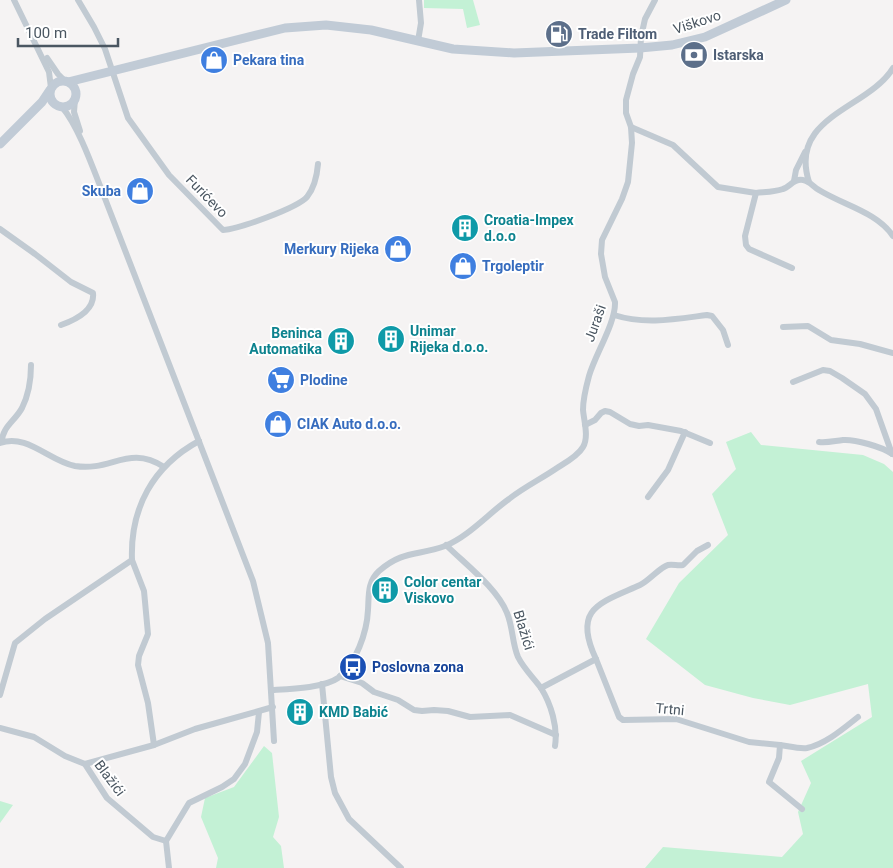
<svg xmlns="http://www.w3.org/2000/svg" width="893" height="868" font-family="Roboto,sans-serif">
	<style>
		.green { fill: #c3f1d5 }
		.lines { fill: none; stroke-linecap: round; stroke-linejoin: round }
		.street { stroke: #c1cad2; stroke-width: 6 }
		.secondary { stroke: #c1cbd6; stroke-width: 9 }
		.labels { text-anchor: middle; stroke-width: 4; stroke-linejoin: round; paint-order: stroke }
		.street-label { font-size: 14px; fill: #4a5661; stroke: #fff }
		.service-label { font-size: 14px; font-weight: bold; fill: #4e5e75; stroke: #fff; text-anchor: start }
		.shop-label { font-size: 14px; font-weight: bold; fill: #366cbe; stroke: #fff; text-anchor: start }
		.culture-label { font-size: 14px; font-weight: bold; fill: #0d838f; stroke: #fff; text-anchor: start }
		.transit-label { font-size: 14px; font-weight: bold; fill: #164399; stroke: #fff; text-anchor: start }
	</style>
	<rect width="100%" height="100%" fill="#f5f3f3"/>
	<g class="green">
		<polygon points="424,0 473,0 480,25 467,28 463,9 424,8"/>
		<polygon points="751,432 761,445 863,455 884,464 893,472 893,868 645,868 663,847 782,857 803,834 798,812 811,783 801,761 872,717 868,684 790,705 753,698 705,685 646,639 679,583 728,535 712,494 736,469 726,442"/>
		<polygon points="264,746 272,753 279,817 273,837 281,846 284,868 216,868 218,858 201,817 205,798 234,787"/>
		<polygon points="0,801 13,805 0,823"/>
	</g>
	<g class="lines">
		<g class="street">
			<polyline points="14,0 49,72 51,88"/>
			<path d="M 78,0 L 94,27 L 105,49 L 128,118 L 169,175 L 223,230 C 239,229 297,208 307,197 C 315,187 317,176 318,164"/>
			<polyline points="418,41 421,23 419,0"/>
			<polyline points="47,58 58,74 65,81"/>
			<polyline points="75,99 74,112 80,131"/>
			<path d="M 62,107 C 79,127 94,171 104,196 L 253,581 L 268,643 L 274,741"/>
			<polyline points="631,127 673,145 718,187 756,193"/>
			<polyline points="794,181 796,170 805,152"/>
			<path d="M 809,182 C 788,116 868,109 893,68"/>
			<path d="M 0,229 L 35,254 L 71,282 L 93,293 C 95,310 75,320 61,325"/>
			<path d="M 792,268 L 749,249 L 746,245 L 745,236 L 756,193 C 765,192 775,192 783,189 C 790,187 794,178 803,180 C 810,181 813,187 819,190 C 843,205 877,212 893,236"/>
			<path d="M 614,315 C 645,325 676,319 707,315 L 712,316 L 723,330 L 728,345"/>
			<polyline points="783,327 808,326 831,340 860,344 893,353"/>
			<polyline points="793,382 823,370 830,371 842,378 865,394 876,409 892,454"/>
			<polyline points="585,425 595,420 601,413 605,411 610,412 630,424 639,426 648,425 681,431 710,443"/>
			<path d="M 2,442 C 2,427 15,421 22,408 C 29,394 31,380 31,365"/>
			<path d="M 819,442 C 827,443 834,441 843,440 C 854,439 883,447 892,454"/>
			<path d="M 0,443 C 27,433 49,461 75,466 C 111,472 129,444 164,467"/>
			<polyline points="648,497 668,470 685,432"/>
			<path d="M 446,545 C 465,564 497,588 507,613 C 513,627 512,643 518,657 C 524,669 533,677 541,688 C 551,704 558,727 555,746"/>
			<polyline points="132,560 144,591 148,634 139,656 138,665 148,703 154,745"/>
			<path d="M 596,659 C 572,608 600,603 640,585 C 649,581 660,567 668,565 C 673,564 678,566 683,565 L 697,551 L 708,545"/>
			<polyline points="340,676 362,683 374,692 398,700 414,710 422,711 434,710 448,711 470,717 510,715 556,735"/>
			<polyline points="322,684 331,777 335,793 349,819 401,868"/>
			<polyline points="541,688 596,659 619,717 623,720 676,719 749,742 780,745 779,758 769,782 802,809"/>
			<path d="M 272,690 C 289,689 324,688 338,678 C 356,664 367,632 368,610 C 369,596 367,582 379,571 C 403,550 418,556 445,546 C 469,536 488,514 509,499 C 524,487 541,479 557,468 C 565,463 578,456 583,447 C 589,437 584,421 583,410 C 583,398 586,387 589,376 C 595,355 616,322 615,302 L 605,277 L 601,254 L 602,240 L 622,199 L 628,182 L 632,143 L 631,127 L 626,113 L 626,100 L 633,74 L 640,57 L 641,37 L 645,19 L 655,0"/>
			<path d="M 0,695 L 15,643 L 45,619 L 132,560 C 130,508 153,466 199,441"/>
			<polyline points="0,728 34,737 65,756 85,764 107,798 153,837 166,841"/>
			<path d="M 780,745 C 788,746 799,749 807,748 C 826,744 844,728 858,717"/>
			<polyline points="85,764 154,745 195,729 273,707"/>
			<polyline points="169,868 166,841 189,803 222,787 234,779 245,764 257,732 259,712"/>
		</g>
		<g class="secondary">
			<circle cx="63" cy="94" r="13"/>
			<polyline points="68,82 285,28 326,25 371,30 453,49 514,53 640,48 672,45 705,37 786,0"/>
			<polyline points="0,144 42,102 50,90"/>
		</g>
	</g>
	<defs>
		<g id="fuel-disc" transform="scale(1.4375)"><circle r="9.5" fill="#5c6f8a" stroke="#fff"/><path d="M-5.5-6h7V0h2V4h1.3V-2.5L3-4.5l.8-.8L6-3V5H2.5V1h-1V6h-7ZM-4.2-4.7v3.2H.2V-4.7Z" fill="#fff"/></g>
		<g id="bank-disc" transform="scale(1.4375)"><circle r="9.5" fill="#5c6f8a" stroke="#fff"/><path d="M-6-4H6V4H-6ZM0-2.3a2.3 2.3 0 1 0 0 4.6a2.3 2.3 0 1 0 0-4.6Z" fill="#fff"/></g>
		<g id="shop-disc" transform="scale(1.4375)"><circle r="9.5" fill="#3f7fe0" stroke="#fff"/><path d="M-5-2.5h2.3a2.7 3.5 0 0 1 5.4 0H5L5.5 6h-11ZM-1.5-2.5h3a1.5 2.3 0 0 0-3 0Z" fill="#fff"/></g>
		<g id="building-disc" transform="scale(1.4375)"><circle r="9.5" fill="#0f9aa8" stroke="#fff"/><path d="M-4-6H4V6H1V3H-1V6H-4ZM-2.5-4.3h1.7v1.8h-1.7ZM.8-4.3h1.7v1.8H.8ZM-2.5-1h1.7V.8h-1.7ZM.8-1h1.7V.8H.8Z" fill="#fff"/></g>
		<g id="supermarket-disc" transform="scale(1.4375)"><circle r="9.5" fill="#3f7fe0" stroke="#fff"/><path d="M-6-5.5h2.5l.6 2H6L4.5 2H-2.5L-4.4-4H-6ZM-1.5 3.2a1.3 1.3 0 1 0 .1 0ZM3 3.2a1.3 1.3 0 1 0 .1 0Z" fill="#fff"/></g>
		<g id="bus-disc" transform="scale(1.4375)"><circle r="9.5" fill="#1a4fb4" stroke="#fff"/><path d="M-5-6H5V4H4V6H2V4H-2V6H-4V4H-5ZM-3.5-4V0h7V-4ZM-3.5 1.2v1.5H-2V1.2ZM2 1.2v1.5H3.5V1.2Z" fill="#fff"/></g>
	</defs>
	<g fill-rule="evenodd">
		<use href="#fuel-disc" x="559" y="34"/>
		<use href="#bank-disc" x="694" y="55"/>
		<use href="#shop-disc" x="214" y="60"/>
		<use href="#shop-disc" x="140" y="191"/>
		<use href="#building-disc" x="465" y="228"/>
		<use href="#shop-disc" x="398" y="249"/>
		<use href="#shop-disc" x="463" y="266"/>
		<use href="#building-disc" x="391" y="339"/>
		<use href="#building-disc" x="341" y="341"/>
		<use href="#supermarket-disc" x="281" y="380"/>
		<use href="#shop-disc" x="278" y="424"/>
		<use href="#building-disc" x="385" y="590"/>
		<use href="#bus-disc" x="353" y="667"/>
		<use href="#building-disc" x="300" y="712"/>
	</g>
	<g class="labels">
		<g class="street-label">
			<text transform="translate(697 22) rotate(-18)" y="5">Viškovo</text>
			<text transform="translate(207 196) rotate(46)" y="5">Furićevo</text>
			<text transform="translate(595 323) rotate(-70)" y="5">Juraši</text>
			<text transform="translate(524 630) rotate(73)" y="5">Blažići</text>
			<text transform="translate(670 709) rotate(5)" y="5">Trtni</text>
			<text transform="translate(110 778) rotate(53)" y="5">Blažići</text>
		</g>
		<g class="service-label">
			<text x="578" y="39">Trade Filtom</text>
			<text x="713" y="60">Istarska</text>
		</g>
		<g class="shop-label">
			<text x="233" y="65">Pekara tina</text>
			<text x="121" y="196" text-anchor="end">Skuba</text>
			<text x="379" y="254" text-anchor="end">Merkury Rijeka</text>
			<text x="482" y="271">Trgoleptir</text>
			<text x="300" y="385">Plodine</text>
			<text x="297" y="429">CIAK Auto d.o.o.</text>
		</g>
		<g class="culture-label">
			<text x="484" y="225">Croatia-Impex<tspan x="484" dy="16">d.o.o</tspan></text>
			<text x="410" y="336">Unimar<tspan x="410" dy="16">Rijeka d.o.o.</tspan></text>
			<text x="322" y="338" text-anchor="end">Beninca<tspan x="322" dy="16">Automatika</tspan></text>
			<text x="404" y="587">Color centar<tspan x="404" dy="16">Viskovo</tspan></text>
			<text x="319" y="717">KMD Babić</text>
		</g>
		<g class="transit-label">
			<text x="372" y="672">Poslovna zona</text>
		</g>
	</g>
	<path d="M18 38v8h100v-8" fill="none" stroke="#4a5661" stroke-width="2.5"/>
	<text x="25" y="38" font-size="15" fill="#4a5661" stroke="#ffffff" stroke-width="4" paint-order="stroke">100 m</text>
</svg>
